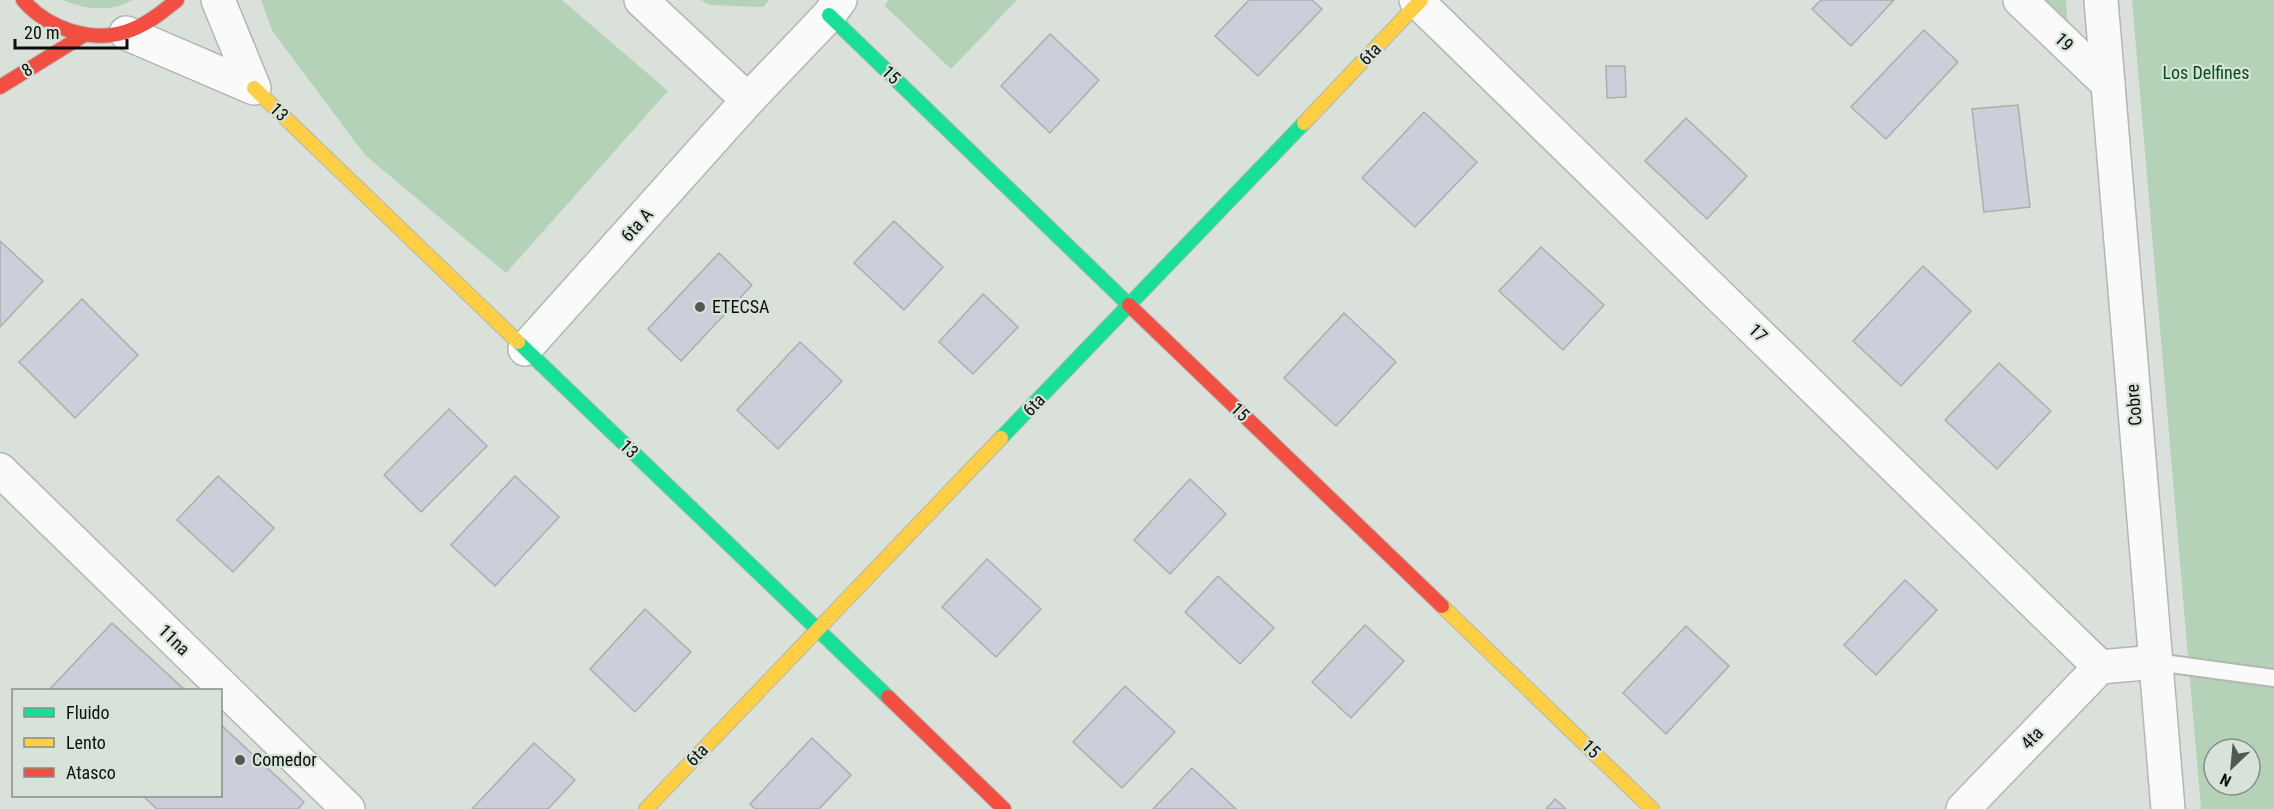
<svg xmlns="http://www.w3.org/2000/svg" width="2274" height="809" font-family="'Roboto Condensed',sans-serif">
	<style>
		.green { fill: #b4d2b7; fill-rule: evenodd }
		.building { fill: #cccfda; stroke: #abaead; stroke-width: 1.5 }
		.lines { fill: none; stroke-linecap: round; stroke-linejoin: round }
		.lane-casing { stroke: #b2b7b2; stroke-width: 20 }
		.street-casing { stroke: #b2b7b2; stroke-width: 36 }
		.fast-casing { stroke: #b2b7b2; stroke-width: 16 }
		.slow-casing { stroke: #b2b7b2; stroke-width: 16 }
		.jam-casing { stroke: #b2b7b2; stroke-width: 16 }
		.lane { stroke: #f9faf9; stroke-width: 16 }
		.street { stroke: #f9faf9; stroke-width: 33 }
		.fast { stroke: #16e098; stroke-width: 14 }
		.slow { stroke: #ffcf43; stroke-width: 14 }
		.jam { stroke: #f24e42; stroke-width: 14 }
		.poi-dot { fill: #545854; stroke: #d7e3d8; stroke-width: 2 }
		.labels { text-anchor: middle; stroke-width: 4.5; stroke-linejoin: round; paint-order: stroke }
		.street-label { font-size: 18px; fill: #0c0f0c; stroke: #d7e3d8 }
		.park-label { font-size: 18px; fill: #044e1b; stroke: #d7e3d8 }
		.poi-label { font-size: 18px; fill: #0c0f0c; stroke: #d7e3d8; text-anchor: start }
	</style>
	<rect width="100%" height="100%" fill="#dae0da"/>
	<g class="green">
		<path d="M 62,0 L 132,0 C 109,13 85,9 62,0 Z"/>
		<polygon points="261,0 562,0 668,91 506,273 365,155 273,32"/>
		<polygon points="701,0 769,0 763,7 710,5"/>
		<polygon points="888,0 1017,0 951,69 885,6"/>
		<polygon points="2039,0 2066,0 2068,30"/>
		<path d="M 2132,0 L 2274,0 L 2274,809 L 2201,809 ZM 2214,749 L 2250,749 L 2250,785 L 2214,785 Z"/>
	</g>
	<g class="building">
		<polygon points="1249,0 1312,0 1322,9 1258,76 1215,36"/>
		<polygon points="1821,0 1894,0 1851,46 1812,9"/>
		<polygon points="1924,30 1958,62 1886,139 1851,107"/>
		<polygon points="1050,34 1099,80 1050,133 1001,86"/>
		<polygon points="1606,66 1625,66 1626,97 1607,98"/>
		<polygon points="2018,105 2030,207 1984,212 1972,109"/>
		<polygon points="1424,112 1477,162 1415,227 1362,178"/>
		<polygon points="1686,118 1747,176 1707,219 1645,161"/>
		<polygon points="894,221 943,267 904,310 854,263"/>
		<polygon points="0,241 43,281 0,327"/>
		<polygon points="1541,247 1604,305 1563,350 1499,291"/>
		<polygon points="719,253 752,285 681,361 648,329"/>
		<polygon points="1923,266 1971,311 1901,386 1853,341"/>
		<polygon points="983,294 1018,327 973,374 939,342"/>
		<polygon points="82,299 138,355 75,418 19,362"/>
		<polygon points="1344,313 1396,362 1336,426 1284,378"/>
		<polygon points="800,342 842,381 778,449 737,410"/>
		<polygon points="1999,363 2051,411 1997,469 1945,420"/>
		<polygon points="449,409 487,446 421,512 384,475"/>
		<polygon points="218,476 274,528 233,572 177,520"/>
		<polygon points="515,476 559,517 495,586 451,545"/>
		<polygon points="1190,479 1226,514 1170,574 1134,540"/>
		<polygon points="987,559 1041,609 996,657 942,607"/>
		<polygon points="1218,576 1274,628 1240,664 1185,612"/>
		<polygon points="1905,580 1937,610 1876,675 1844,645"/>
		<polygon points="645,609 691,652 635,712 590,669"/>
		<polygon points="112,623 185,690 49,690"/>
		<polygon points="1365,625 1404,661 1351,718 1312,682"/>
		<polygon points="1686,626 1729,666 1666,734 1623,693"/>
		<polygon points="1125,686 1175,732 1122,788 1073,742"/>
		<polygon points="220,724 304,802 298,809 157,809 143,796 220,796"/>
		<polygon points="812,738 851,775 819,809 755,809 750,804"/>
		<polygon points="534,743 575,780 548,809 472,809"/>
		<polygon points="1192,768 1236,809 1153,809"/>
		<polygon points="1555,799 1566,809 1546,809"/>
	</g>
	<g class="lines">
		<g class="lane-casing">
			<polyline id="lane" points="2156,662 2274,678"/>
		</g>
		<g class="street-casing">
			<g id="street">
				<polyline points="641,0 748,100 829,15 840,0"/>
				<polyline points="1416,0 2100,667"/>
				<polyline points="2020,0 2108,84"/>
				<polyline points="2101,0 2168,809"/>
				<polyline points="126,33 254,88 218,0"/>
				<polyline points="525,349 748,100"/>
				<polyline points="0,470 348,809"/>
				<polyline points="2100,667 2156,662"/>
				<polyline points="1963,809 2100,667"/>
			</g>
		</g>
		<g class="fast-casing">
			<g id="fast">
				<polyline points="829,15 1129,305"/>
				<polyline points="518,342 888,697"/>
				<polyline points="1001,438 1304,123"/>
			</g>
		</g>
		<g class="slow-casing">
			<g id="slow">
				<polyline points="254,88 518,342"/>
				<polyline points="1304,123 1421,0"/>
				<polyline points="1442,606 1652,809"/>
				<polyline points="646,809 1001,438"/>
			</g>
		</g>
		<g class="jam-casing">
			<g id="jam">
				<path d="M 23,0 C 47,28 90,43 125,32 C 145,26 161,13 177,0"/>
				<polyline points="0,87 84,35"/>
				<polyline points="1129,305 1442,606"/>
				<polyline points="888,697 1004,809"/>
			</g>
		</g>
		<use href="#lane" class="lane"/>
		<use href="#street" class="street"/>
		<use href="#fast" class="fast"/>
		<use href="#slow" class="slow"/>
		<use href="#jam" class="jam"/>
	</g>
	<g class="poi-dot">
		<circle cx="700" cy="307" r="6"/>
		<circle cx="240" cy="760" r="6"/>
	</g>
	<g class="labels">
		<g class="street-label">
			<text transform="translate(2064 42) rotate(44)" y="6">19</text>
			<text transform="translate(1370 54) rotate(-46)" y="6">6ta</text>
			<text transform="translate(27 70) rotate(-32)" y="6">8</text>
			<text transform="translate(891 75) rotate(44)" y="6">15</text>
			<text transform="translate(279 112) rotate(44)" y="6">13</text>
			<text transform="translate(637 225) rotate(-48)" y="6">6ta A</text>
			<text transform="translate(1758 333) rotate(44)" y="6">17</text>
			<text transform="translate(1034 405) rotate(-46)" y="6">6ta</text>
			<text transform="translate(2134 405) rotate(-95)" y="6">Cobre</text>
			<text transform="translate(1240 412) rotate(44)" y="6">15</text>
			<text transform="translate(629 449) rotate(44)" y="6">13</text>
			<text transform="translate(174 640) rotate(44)" y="6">11na</text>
			<text transform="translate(2032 738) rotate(-46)" y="6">4ta</text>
			<text transform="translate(1591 749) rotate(44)" y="6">15</text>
			<text transform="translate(697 755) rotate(-46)" y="6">6ta</text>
		</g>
		<g class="park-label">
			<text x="2206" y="79">Los Delfines</text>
		</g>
		<g class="poi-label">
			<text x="712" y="313">ETECSA</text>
			<text x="252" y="766">Comedor</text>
		</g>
	</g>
	<rect x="12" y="689" width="210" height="108" fill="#d7e3d8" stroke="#868e86" stroke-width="1.5"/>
	<rect x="24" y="708" width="30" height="9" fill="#16e098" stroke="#868e86" stroke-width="1.5"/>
	<text x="66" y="719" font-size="18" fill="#0c0f0c">Fluido</text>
	<rect x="24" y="738" width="30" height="9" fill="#ffcf43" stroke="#868e86" stroke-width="1.5"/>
	<text x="66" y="749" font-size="18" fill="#0c0f0c">Lento</text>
	<rect x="24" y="768" width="30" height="9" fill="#f24e42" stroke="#868e86" stroke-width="1.5"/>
	<text x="66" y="779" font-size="18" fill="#0c0f0c">Atasco</text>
	<g transform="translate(2232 767) rotate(206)"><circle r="28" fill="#d7e3d8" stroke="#868e86" stroke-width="1.5"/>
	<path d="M0-4.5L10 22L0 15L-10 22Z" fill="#545854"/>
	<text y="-9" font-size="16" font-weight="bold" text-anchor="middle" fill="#0c0f0c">N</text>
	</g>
	<path d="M15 39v9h112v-9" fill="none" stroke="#0c0f0c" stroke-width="3"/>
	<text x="24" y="39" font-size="18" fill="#0c0f0c" stroke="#d7e3d8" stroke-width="4.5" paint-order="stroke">20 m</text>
</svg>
